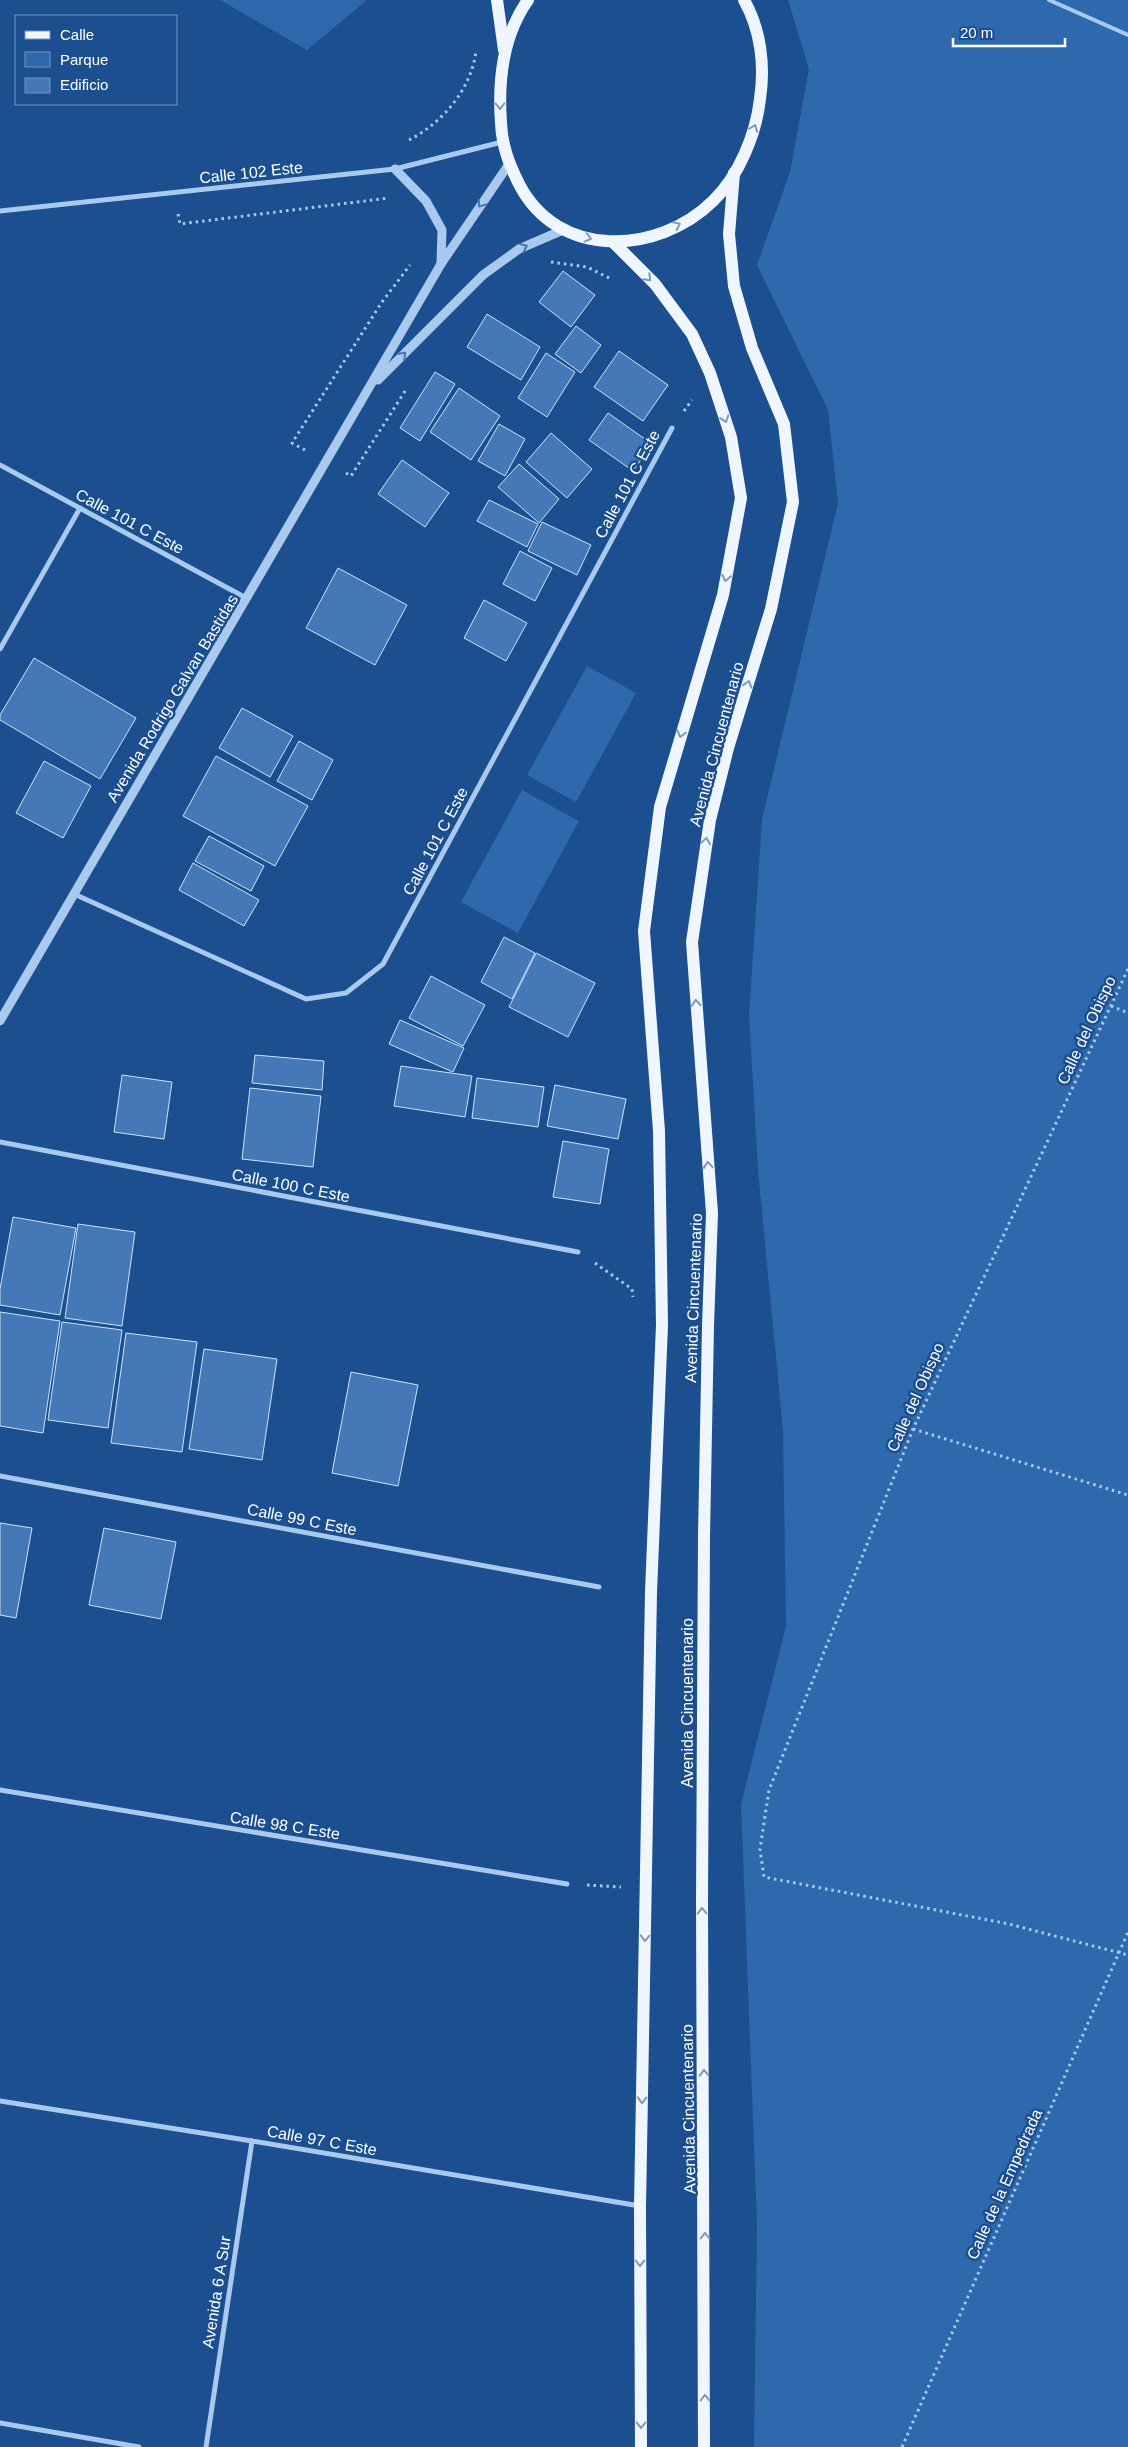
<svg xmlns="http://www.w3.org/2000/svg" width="1128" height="2447" font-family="Arial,sans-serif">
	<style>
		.green { fill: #2e69ad }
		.building { fill: #4478b7; stroke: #cfe3fa }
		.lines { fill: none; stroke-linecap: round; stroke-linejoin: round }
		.path { stroke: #a9c9ee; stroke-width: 3; stroke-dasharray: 2.5 4; stroke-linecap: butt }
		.service { stroke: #a9c9ee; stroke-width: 4 }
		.minor { stroke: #a9c9ee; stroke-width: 5 }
		.tertiary { stroke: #a9c9ee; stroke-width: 9 }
		.primary { stroke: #f0f6ff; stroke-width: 12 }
		.oneway { stroke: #7b9ac1 }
		.oneway2 { stroke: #4674ac }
		.labels { text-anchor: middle; stroke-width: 5; stroke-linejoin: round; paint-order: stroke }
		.street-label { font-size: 16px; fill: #fff; stroke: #1b4f8f }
	</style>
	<rect width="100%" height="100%" fill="#1b4f8f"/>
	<g class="green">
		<polygon points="220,0 367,0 307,50"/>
		<polygon points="788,0 1128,0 1128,2447 754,2447 757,2224 741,1804 786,1626 783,1431 758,1170 749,1015 762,819 838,503 828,410 757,265 790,172 809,69"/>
		<polygon points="587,666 636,693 576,802 527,775"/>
		<polygon points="522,790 579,821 518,933 461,902"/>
	</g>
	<g class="building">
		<polygon points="563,271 595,295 571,327 539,302"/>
		<polygon points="487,314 540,347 521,380 467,347"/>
		<polygon points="576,326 601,345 581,373 555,354"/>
		<polygon points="619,351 668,385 643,421 594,387"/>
		<polygon points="546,353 575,372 547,417 518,398"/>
		<polygon points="435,372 455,384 420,441 400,428"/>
		<polygon points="459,388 500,416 471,460 430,432"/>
		<polygon points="608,413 652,444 633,471 589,440"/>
		<polygon points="499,424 525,439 505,476 478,461"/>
		<polygon points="551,433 592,469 567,498 526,462"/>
		<polygon points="402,460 449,493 425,527 378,494"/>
		<polygon points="519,464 559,499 539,523 498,487"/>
		<polygon points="489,500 538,524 527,547 477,521"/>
		<polygon points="542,522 591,545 577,575 528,551"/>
		<polygon points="520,551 552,568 535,601 503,584"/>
		<polygon points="338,568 407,605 375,665 306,628"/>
		<polygon points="484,600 527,623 506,661 464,638"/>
		<polygon points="34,658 136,718 100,779 0,720 0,715"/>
		<polygon points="242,708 293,736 270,777 219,748"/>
		<polygon points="299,741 333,760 312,800 277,781"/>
		<polygon points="216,756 308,806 275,866 183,816"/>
		<polygon points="44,761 91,786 63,838 16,813"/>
		<polygon points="209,836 264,866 251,891 195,861"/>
		<polygon points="193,863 259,900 244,926 179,890"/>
		<polygon points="504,937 535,953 512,999 481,982"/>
		<polygon points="536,953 595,983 568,1037 509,1007"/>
		<polygon points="431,976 485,1005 463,1046 409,1018"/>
		<polygon points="400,1020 464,1048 453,1072 389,1044"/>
		<polygon points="255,1055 324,1061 322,1090 252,1083"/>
		<polygon points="401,1066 472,1076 465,1117 394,1106"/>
		<polygon points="122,1075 172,1082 164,1139 114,1132"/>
		<polygon points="477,1078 544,1087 538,1127 472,1118"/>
		<polygon points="555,1085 626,1099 618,1139 547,1126"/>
		<polygon points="250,1088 321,1096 313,1167 242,1159"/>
		<polygon points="563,1141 609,1149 600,1204 553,1197"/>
		<polygon points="13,1217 76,1228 60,1315 0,1305 0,1289"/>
		<polygon points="78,1224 135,1232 122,1326 65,1318"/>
		<polygon points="0,1312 60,1321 43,1433 0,1426"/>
		<polygon points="62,1322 122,1330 108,1428 48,1420"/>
		<polygon points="126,1333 197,1342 182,1452 111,1443"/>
		<polygon points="204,1349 277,1359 262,1460 189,1449"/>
		<polygon points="351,1372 418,1385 398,1486 332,1473"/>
		<polygon points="0,1523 32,1528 16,1618 0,1615"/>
		<polygon points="104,1528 176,1542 161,1619 89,1605"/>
	</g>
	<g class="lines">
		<g class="path">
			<path d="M 409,140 C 442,123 471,90 476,51"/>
			<polyline points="178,214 180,224 389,198"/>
			<polyline points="551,262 587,267 611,279"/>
			<polyline points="684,411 692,400"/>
			<polyline points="305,450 292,443 382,302 410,265"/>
			<polyline points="346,473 351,476 407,388"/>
			<polyline points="1128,969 913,1429 769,1790 760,1849 764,1877 1009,1924 1128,1955"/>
			<polyline points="1111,1006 1128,1013"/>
			<polyline points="595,1263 632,1289 633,1297"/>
			<polyline points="913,1429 1128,1495"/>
			<polyline points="587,1885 621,1887"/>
			<polyline points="902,2447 1128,1932"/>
		</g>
		<polyline class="service" points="1049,0 1128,35"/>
		<g class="minor">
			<polyline points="0,211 395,169 502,142"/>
			<polyline points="0,465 248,599"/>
			<polyline points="0,649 80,508"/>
			<polyline points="74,894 306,999 346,993 383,964 672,428"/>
			<polyline points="0,1142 578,1252"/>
			<polyline points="0,1476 599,1587"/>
			<polyline points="0,1790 567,1884"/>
			<polyline points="0,2101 252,2141 640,2206"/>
			<polyline points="0,2423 139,2447"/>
			<polyline points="206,2447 252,2141"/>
		</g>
		<g class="tertiary">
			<polyline points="395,169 426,201 442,230 441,264"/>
			<polyline points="378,380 483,275 519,249 563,230"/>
			<polyline points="0,1021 441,264 509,164"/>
		</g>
		<g class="primary">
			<polyline points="497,0 504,50"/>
			<path d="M 528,0 C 503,35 498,82 501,123 C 502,146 509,164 519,184 C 558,260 658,255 713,201 C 739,176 756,134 760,99 C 765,66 761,30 744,0"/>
			<polyline points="614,243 655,284 692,334 710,373 731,437 741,498 723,595 660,807 644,931 659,1131 662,1325 651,1592 640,2206 641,2447"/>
			<polyline points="704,2447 702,1902 704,1536 708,1326 712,1213 692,942 710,820 728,748 771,609 793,502 784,424 752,348 734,286 729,234 734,173"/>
		</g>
	</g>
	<defs><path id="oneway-chevron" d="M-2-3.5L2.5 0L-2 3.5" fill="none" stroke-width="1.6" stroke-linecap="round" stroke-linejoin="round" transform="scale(1.25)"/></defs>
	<g class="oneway">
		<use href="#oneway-chevron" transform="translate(500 106) rotate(89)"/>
		<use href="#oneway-chevron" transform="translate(754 128) rotate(-69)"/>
		<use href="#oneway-chevron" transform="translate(677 225) rotate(-26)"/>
		<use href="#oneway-chevron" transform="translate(588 238) rotate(14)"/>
		<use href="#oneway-chevron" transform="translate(648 278) rotate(45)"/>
		<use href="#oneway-chevron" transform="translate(725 419) rotate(71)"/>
		<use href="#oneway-chevron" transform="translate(726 578) rotate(101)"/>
		<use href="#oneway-chevron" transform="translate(748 684) rotate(-73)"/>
		<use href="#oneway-chevron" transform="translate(681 734) rotate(106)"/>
		<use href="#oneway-chevron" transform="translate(706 841) rotate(-82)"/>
		<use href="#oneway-chevron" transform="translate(696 1003) rotate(-94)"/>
		<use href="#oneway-chevron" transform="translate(708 1165) rotate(-95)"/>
		<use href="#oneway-chevron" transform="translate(702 1911) rotate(-91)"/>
		<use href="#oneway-chevron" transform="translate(645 1938) rotate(91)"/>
		<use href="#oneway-chevron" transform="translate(704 2073) rotate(-91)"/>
		<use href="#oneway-chevron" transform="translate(642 2100) rotate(91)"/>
		<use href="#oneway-chevron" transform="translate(705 2236) rotate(-90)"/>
		<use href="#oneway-chevron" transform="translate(640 2263) rotate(90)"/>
		<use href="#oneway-chevron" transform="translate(705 2398) rotate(-90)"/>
		<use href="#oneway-chevron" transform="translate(641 2425) rotate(90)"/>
	</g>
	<g class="oneway2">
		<use href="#oneway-chevron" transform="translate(481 204) rotate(124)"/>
		<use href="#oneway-chevron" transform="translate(524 247) rotate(-25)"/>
		<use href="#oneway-chevron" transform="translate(403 355) rotate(-45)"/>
	</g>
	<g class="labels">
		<g class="street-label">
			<text transform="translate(251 172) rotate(-6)" y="6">Calle 102 Este</text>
			<text transform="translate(627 484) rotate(-62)" y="6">Calle 101 C Este</text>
			<text transform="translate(130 521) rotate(28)" y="6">Calle 101 C Este</text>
			<text transform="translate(172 698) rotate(-59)" y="6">Avenida Rodrigo Galvan Bastidas</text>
			<text transform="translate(716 744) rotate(-75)" y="6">Avenida Cincuentenario</text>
			<text transform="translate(435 841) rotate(-62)" y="6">Calle 101 C Este</text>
			<text transform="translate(1086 1030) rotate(-65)" y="6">Calle del Obispo</text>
			<text transform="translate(291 1185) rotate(11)" y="6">Calle 100 C Este</text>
			<text transform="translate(693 1298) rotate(-88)" y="6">Avenida Cincuentenario</text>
			<text transform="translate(915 1397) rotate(-66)" y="6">Calle del Obispo</text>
			<text transform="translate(302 1519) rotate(11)" y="6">Calle 99 C Este</text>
			<text transform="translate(687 1703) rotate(-90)" y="6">Avenida Cincuentenario</text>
			<text transform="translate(285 1825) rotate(9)" y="6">Calle 98 C Este</text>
			<text transform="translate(688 2109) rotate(-91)" y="6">Avenida Cincuentenario</text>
			<text transform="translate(322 2140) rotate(10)" y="6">Calle 97 C Este</text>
			<text transform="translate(1004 2184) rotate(-66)" y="6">Calle de la Empedrada</text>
			<text transform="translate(216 2292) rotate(-81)" y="6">Avenida 6 A Sur</text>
		</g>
	</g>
	<rect x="15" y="15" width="162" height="90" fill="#1b4f8f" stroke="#7695bc"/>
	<rect x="25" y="31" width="25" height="8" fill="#f0f6ff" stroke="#7695bc"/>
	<text x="60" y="40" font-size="15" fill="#ffffff">Calle</text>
	<rect x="25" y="52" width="25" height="15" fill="#2e69ad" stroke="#7695bc"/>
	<text x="60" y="65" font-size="15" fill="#ffffff">Parque</text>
	<rect x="25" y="78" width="25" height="15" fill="#4478b7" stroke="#7695bc"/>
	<text x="60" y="90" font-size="15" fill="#ffffff">Edificio</text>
	<path d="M953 38v8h112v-8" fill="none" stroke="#ffffff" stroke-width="2.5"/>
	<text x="960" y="38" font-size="15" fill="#ffffff" stroke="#1b4f8f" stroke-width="4" paint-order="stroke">20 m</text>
</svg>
